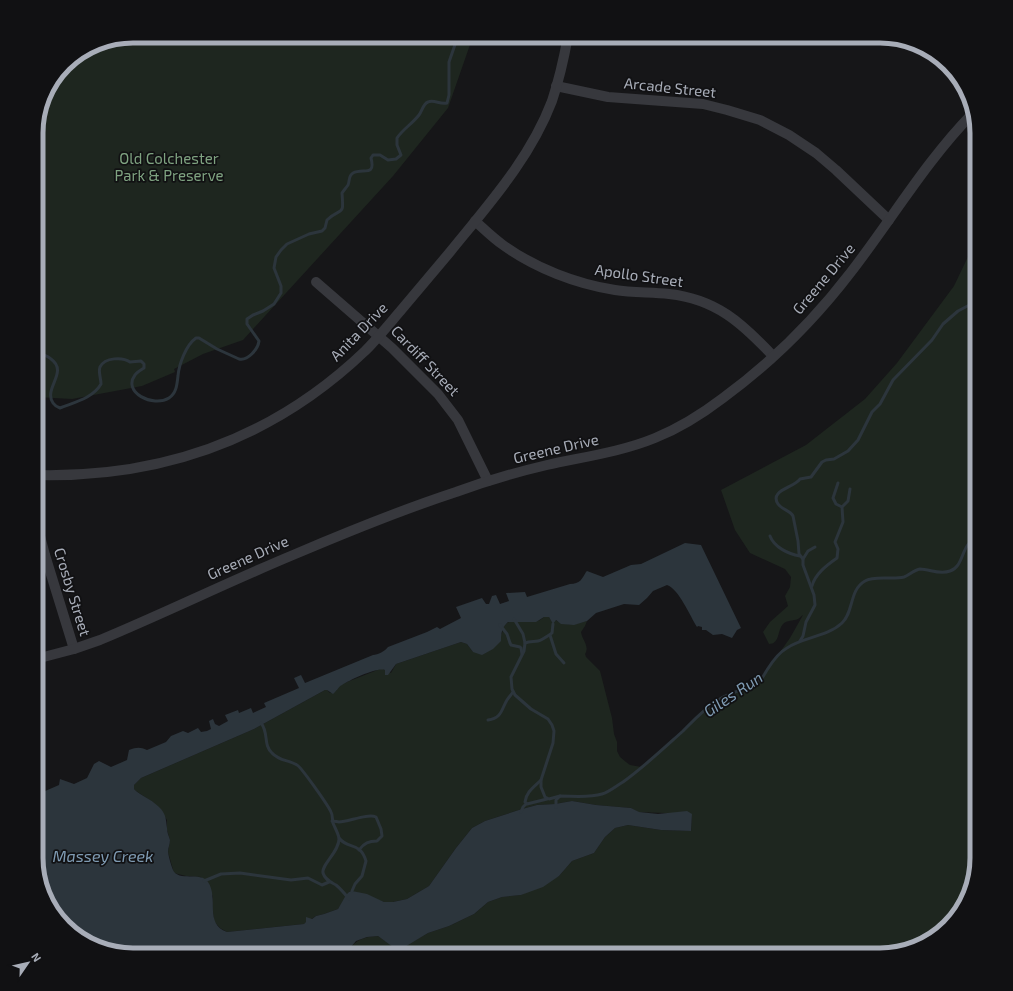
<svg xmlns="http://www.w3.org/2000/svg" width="1013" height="991" font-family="'Exo 2',sans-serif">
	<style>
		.green { fill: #1e261f }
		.water { fill: #2c353c }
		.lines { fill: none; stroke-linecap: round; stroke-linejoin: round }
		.stream { stroke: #2c353c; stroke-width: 3 }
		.street { stroke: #37383d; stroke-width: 10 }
		.labels { text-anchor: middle; stroke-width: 3.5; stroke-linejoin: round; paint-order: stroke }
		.street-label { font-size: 15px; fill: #a8adb8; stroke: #111113 }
		.park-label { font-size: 15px; fill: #7fa381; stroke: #111113 }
		.water-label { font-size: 16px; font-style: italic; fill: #7f9bb3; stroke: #111113 }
		.rim { fill: none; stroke: #a8adb8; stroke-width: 5 }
	</style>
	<rect width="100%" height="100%" fill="#161618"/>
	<g class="green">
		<polygon points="134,36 473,36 448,108 393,176 243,340 203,354 174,369 175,372 142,386 72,399 36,397 36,127 46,91 69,60 96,43"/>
		<path d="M 977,238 L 977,857 L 969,895 L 944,931 L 917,948 L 880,955 L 344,955 C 355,942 359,937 378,936 L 385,941 L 414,941 L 428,933 L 449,926 L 474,914 L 488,902 L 502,897 L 521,895 L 559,876 L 572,861 L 594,853 L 605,837 L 615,828 L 628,825 L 661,830 L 691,831 L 692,814 L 638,812 L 631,808 L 596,805 L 572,801 L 555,804 L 537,805 L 522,809 L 485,821 L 472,828 L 456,848 L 429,886 L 407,899 L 393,902 L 384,902 L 352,891 L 349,892 L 338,909 L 324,914 L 316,916 L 304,924 L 227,932 L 220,928 L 214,921 L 212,902 L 213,896 L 201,877 L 186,876 L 174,873 L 168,852 L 170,840 L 167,830 L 167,820 L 154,803 L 136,791 L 134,789 L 134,785 L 141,778 L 254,729 L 325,690 L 327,690 L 330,693 L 336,691 L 337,688 L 342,684 L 380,669 L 383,669 L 391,673 L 396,664 L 461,642 L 467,644 L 473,652 C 478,649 500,638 502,633 C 503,630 503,625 507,623 C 518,617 534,627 544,617 L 549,617 L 553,623 L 555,620 C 566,627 575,624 587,621 L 585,626 L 581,632 C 582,640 590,646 585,654 L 586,657 L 600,671 L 612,718 L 614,734 L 617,742 L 617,751 L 620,757 L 626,762 L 630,765 L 641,767 L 683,730 L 697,716 L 717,700 L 731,692 L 747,688 L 761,679 L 790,638 L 803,615 C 801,616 800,618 798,619 C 793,621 787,620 783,624 C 777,631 780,644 769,644 L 763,632 L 770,622 L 788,606 L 785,596 L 790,587 L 791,577 L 785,569 L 750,553 L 735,530 L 721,490 L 806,445 L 865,399 L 897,363 L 954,286 Z"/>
	</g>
	<path class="water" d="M 685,543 L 701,545 L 741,628 L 737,630 L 732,638 L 722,634 L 713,635 L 706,630 L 702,630 L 702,627 L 698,626 L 697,627 C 690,616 679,589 667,585 L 653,591 L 647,598 L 639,605 L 624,604 L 596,613 L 587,621 L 574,625 L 561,624 L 556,620 L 553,624 L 549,617 L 544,617 L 536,622 L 508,622 C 502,627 501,633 501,641 L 493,649 L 482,655 L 473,652 L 467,644 L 461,642 L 396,664 L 388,675 L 385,675 L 385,670 C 377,667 350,680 342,685 C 338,687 337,691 333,694 L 327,690 L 325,690 L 254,729 L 141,778 L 134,785 L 134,789 L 136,791 C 144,797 154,801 161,809 C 166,815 166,820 167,828 C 167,833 169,836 170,840 C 170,844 168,848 168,852 C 169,858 171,865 173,870 C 178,882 201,871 208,882 C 219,898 204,924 227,932 L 304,924 L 306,922 L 306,917 L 312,919 L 316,916 L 324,914 L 338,909 L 346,895 L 349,892 L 352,891 L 367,894 L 384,902 L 393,902 L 407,899 L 429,886 L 456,848 L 472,828 L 485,821 L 522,809 L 537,805 L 555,804 L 572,801 L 596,805 L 631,808 L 639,812 L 658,814 L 687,811 L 692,814 L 691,831 L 661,830 L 628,825 L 615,828 L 605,837 L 594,853 L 572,861 L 559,876 L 543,887 L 521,895 L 502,897 L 488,902 L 474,914 L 449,926 L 428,933 L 403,948 L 393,947 L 378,936 L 367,937 L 356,941 L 344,955 L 134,955 L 96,947 L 60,922 L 43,895 L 36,858 L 36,795 L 59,785 L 60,779 L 74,784 L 87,778 L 94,764 L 99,761 L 111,767 L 127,760 L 129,750 C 137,747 140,747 147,750 L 166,742 L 171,736 L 183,731 L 188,733 L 198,728 L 201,732 L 207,731 L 211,729 L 209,721 L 213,719 L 215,724 L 219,726 L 228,721 L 225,715 L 238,710 L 239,713 L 251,708 L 253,713 L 255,712 L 266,707 L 264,703 L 299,688 L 294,678 L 301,675 L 305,683 L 373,655 C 378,655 385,651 388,647 L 427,632 L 437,627 L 440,629 L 461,618 L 456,607 L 482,598 L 486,604 L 489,604 L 492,596 L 496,595 L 500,604 L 509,601 L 506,593 L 525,592 L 527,597 L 570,584 C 580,584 582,579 586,572 L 587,571 L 603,577 L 631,565 L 641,564 Z"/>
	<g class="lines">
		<g class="stream">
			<path d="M 36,355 C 42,354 47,355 51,359 C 69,372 43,388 53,403 C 55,406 57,407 60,408 C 75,402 93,398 101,384 C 101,378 98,372 100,367 C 105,357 123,357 130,362 L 141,361 L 144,364 L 144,368 C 141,370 137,372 135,375 C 122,392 153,408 169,398 C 177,393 177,383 178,376 C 179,364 186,345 196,338 L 199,338 L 217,349 L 239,359 C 248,361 258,349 259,341 L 247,324 L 247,319 L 253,315 L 263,311 L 274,304 L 281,293 L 281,286 L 274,268 L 276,257 L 281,250 L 287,244 L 309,234 L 322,231 L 325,228 L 327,220 C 342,206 344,218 342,193 C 344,190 346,188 348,185 C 350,181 348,176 353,173 C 363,168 376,177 371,158 L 373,155 L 380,155 L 388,160 L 396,159 L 401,155 L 397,145 L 397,138 C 403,129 412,124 419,115 C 422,111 423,104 428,102 C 434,99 440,105 447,103 L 449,95 L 449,62 L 458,36"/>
			<polyline points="838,483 833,498 836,504 842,507"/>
			<path d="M 770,536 C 774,547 788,554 800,556"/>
			<polyline points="803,559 808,551 815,547"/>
			<path d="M 812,586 C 815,574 827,565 837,558 L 838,549 L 835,542 L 843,522 L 842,507 L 848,501 L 850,489"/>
			<polyline points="514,619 523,634 525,643 524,651 511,677 512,689 515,695 531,709 548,719 552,725 554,731 553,743 541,780 541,787 545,797 549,799 560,796"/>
			<polyline points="500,625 507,634 510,643 511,645 520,647 521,648 522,654"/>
			<polyline points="550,635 556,654 564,663"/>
			<path d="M 800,641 L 803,636 L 806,622 L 815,605 L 814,595 L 803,565 L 803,559 L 799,554 L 798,541 L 793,516 C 790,510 782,510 778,504 C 769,490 794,488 800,479 L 811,477 L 822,462 L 826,460 L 834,459 L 848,451 L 858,440 L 872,412 L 880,404 L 893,380 L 932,340 L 943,324 L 958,311 L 977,301"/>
			<path d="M 525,643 C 530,641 534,642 538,641 C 542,640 549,635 552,633 L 553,624"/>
			<path d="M 488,720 C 502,718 501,710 507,700 C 509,697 511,695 513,692"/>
			<path d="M 261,723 C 269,733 263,745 272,753 C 279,761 289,760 297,765 C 301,767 328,805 331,812 C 333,815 332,820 333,823 C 335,828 338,833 339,838 C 340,851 321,865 323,873 C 325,880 331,882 336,885 C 341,889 345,894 349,899"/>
			<path d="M 541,780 C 534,787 526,792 525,802 L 527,804 L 547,799"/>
			<path d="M 556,807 L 556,800 L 560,796 C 573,796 589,798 602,794 C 609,792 616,786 623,782 C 644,767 664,748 683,731 C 694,720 704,709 717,701 C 730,691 747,691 760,680 C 763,678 765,673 767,670 C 772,662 778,653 787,648 C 803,637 827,637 842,623 C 854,612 849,590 865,581 C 875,575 892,580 904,577 C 909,575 914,570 920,569 C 930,569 939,575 950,571 C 965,566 960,544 977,538"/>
			<polyline points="521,812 523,807 526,804"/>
			<path d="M 332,821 C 335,821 337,822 339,822 C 348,822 368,813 376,817 L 381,829 L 382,836 L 377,841 C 369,841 364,843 359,850"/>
			<path d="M 339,838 C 348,850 360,841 366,861 L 362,876 L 355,884 L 352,891"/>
			<polyline points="204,881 221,874 240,873 291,880 308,878 322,885 329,882"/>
		</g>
		<g class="street">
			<polyline points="556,86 608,97 703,104 727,110 760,120 789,135 816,153 836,170 889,220"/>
			<path d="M 475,221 C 484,229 493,238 503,245 C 535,268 576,284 615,290 C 633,293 651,292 669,294 C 716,299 742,323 773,356"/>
			<polyline points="316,282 392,348 438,394 458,420 488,481"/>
			<path d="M 36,475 C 162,478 273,439 365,351 C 378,338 390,323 402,309 C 418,290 434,271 450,252 C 488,205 530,159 552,101 C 559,80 564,58 568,36"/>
			<polyline points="36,521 45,555 74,649"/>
			<path d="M 36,659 L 74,649 L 100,640 C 165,613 228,582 293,555 C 347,532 401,510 456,492 C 486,481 517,472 547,465 C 583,457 621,452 655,438 C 680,428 702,414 723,398 C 771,363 815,319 851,272 C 892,219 926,161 973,113"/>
		</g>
	</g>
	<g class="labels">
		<g class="street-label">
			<text transform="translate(670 88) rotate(6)" y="5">Arcade Street</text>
			<text transform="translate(639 276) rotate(8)" y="5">Apollo Street</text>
			<text transform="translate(824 279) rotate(-50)" y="5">Greene Drive</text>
			<text transform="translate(359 332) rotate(-46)" y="5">Anita Drive</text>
			<text transform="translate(425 361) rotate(46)" y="5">Cardiff Street</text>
			<text transform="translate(556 449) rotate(-13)" y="5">Greene Drive</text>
			<text transform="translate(248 558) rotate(-24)" y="5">Greene Drive</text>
			<text transform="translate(72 592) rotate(73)" y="5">Crosby Street</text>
		</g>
		<g class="park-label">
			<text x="169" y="164">Old Colchester<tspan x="169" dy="17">Park &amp; Preserve</tspan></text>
		</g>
		<g class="water-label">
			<text transform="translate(733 694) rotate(-34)" y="6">Giles Run</text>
			<text x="103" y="862">Massey Creek</text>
		</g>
	</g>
	<path d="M0 0H1013V991H0ZM133 43H880A90 90 0 0 1 970 133V858A90 90 0 0 1 880 948H133A90 90 0 0 1 43 858V133A90 90 0 0 1 133 43Z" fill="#111113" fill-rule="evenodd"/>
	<path class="rim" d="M133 43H880A90 90 0 0 1 970 133V858A90 90 0 0 1 880 948H133A90 90 0 0 1 43 858V133A90 90 0 0 1 133 43Z"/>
	<g transform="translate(28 963) rotate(56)" stroke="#111113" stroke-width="3" paint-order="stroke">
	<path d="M0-3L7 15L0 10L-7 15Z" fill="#a8adb8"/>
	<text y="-6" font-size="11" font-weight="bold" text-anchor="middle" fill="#a8adb8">N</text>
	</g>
</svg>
